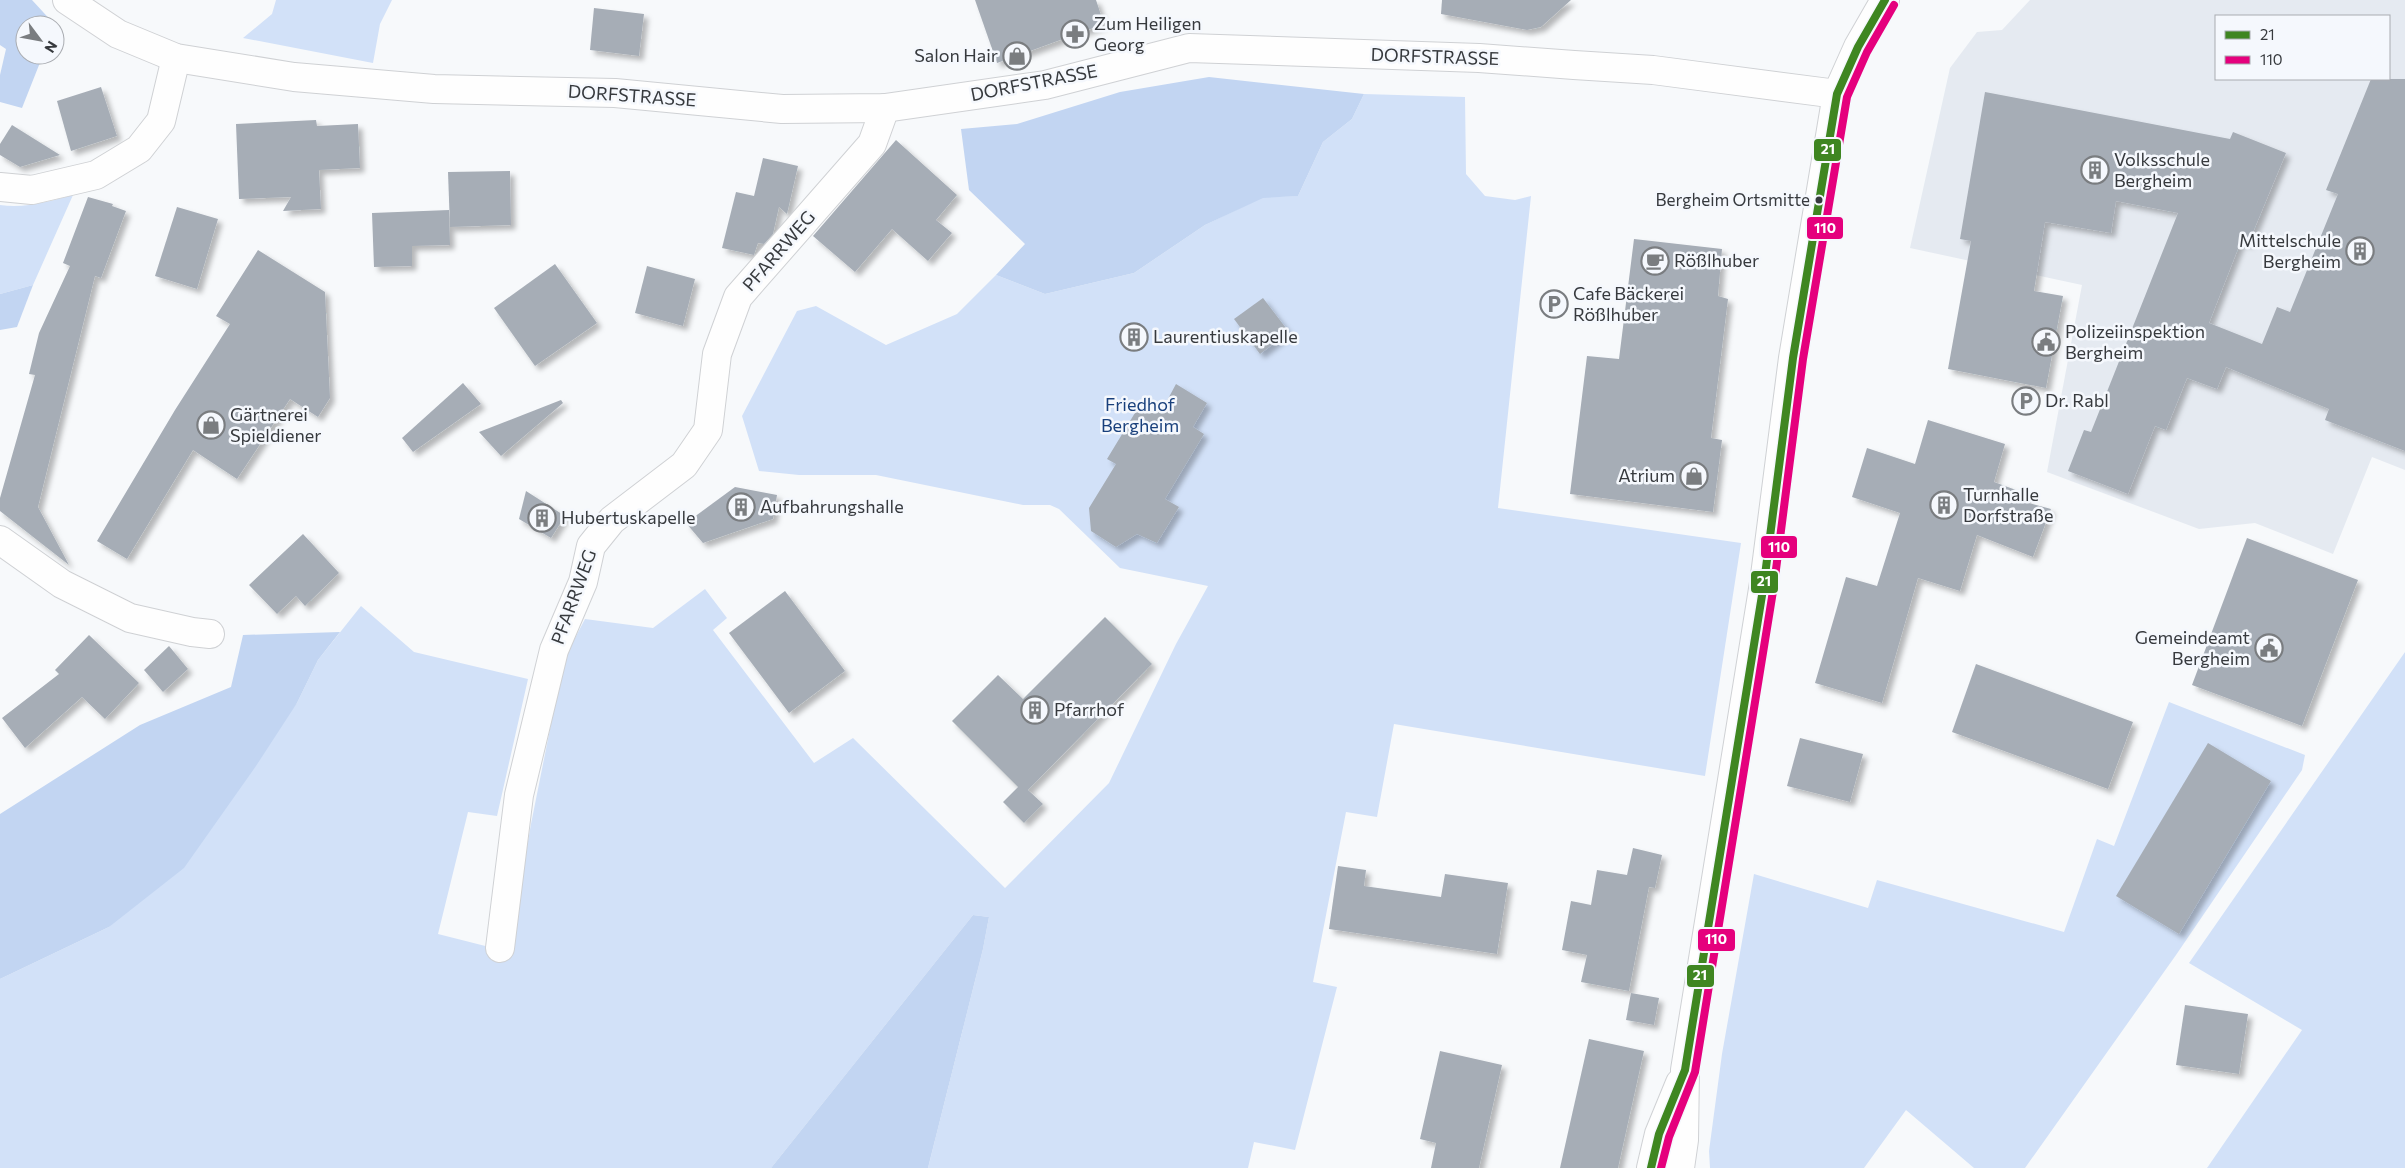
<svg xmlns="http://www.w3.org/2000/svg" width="2405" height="1168" font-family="Commissioner,sans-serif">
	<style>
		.built { fill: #e5eaf1; fill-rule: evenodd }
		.green { fill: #d2e1f8 }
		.forest { fill: #c2d5f2 }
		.building { fill: #a6adb6; filter: url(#shadow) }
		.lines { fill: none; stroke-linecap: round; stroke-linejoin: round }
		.minor-casing { stroke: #cfd1d4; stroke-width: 30 }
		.major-casing { stroke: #cfd1d4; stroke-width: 30 }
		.minor { stroke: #fefefe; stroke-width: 28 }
		.major { stroke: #fefefe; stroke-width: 28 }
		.bus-1-casing { stroke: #f5f8fd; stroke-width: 11 }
		.bus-2-casing { stroke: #f5f8fd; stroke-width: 11 }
		.bus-1 { stroke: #3f8621; stroke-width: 8 }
		.bus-2 { stroke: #e5007d; stroke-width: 8 }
		.bus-dot { fill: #373a3e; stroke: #f5f8fd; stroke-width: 2 }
		.labels { text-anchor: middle; stroke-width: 5; stroke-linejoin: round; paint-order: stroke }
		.bus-label { font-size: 17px; fill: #373a3e; stroke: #f5f8fd; text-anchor: end }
		.poi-label { font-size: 18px; fill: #373a3e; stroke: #f5f8fd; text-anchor: start }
		.street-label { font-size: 18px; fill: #373a3e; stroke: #f5f8fd }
		.park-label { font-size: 18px; fill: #19407c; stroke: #f5f8fd }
		.line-badge { stroke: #f5f8fd; stroke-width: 2 }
		.badge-label { font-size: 14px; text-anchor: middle; font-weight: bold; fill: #fff }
	</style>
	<defs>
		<filter id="shadow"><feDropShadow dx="4.5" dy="4.5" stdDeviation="2.5" flood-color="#0004"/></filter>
	</defs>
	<rect width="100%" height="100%" fill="#f7f9fb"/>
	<path class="built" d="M 2030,0 L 2405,0 L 2405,470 L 2372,457 L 2333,554 L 2255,523 L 2199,529 L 2047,472 L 2082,285 L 1910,248 L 1950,68 L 1977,32 L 2002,30 ZM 2216,16 L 2389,16 L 2389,79 L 2216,79 Z"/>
	<g class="green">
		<polygon points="276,0 392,0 380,24 373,63 243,38 272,14"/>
		<polygon points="1364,94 1465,97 1466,174 1485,196 1515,200 1531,196 1498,508 1741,543 1705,776 1394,724 1377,817 1346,812 1313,982 1337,987 1295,1150 1254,1142 1248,1168 928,1168 983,949 989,917 973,915 771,1168 0,1168 0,979 109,927 297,703 318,660 361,606 414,652 528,679 497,816 468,812 438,934 509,952 531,824 564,659 585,619 653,628 705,589 727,618 713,630 814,763 853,738 1005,888 1109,783 1176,644 1208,586 1120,568 1059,509 1050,505 1023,505 876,475 799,475 759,471 742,416 797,311 816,306 886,345 957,314 996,275 1045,294 1134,273 1205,225 1263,197 1298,196 1323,142 1352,119"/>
		<path d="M 73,195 L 33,285 L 0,294 L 0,205 C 25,209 50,201 73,195 Z"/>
		<polygon points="2405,652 2405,1168 2207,1168 2302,1030 2189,963"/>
		<polygon points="2169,702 2305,755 2302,770 2176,955 2025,1168 1974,1168 1906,1110 1864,1168 1710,1168 1709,1151 1722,1054 1754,874 1868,908 1877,880 2064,932 2097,839 2114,846"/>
	</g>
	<g class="forest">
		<polygon points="0,0 32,0 55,25 25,25 25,55 43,55 22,108 0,102 0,75 6,49 0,45"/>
		<polygon points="1209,77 1364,94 1352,119 1323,142 1298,196 1263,198 1205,225 1134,273 1045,294 996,275 1025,244 969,190 961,129 1017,124 1120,92"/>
		<polygon points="33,285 17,327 0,330 0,294"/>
		<polygon points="340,632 318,660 297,703 256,766 184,868 109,927 0,979 0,814 140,725 231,687 243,635"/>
		<polygon points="973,915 989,917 983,949 928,1168 771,1168"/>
	</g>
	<g class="building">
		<polygon points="975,0 1096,0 1104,24 997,63"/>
		<polygon points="1442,0 1571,0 1541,27 1527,30 1441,14"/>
		<polygon points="594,8 644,14 639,56 590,50"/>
		<polygon points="2371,79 2405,79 2405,451 2325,420 2329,409 2226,367 2217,389 2187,378 2166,430 2155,426 2128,494 2068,471 2084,430 2091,432 2178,213 2116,201 2111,233 2045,222 2034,291 2063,296 2046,388 1948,369 1971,241 1960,239 1985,92 2230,139 2233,132 2286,153 2248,244 2241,241 2209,323 2262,344 2277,307 2290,312 2338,194 2326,190"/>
		<polygon points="101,87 117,136 71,151 57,101"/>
		<polygon points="316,120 317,126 358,124 360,168 319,170 321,209 283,211 291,197 239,199 236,124"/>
		<polygon points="12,125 60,155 20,167 0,155 0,144"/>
		<polygon points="896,140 957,195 936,220 952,233 928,261 892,229 855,272 813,236"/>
		<polygon points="763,158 798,166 787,214 779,207 773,234 764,244 758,243 754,255 722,248 736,192 754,196"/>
		<polygon points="510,171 511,225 450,227 448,172"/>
		<polygon points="88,197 113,204 112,206 126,211 101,278 95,276 38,507 69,565 0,511 0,498 35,375 29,374 39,333 70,266 63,263"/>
		<polygon points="177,207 218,219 197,289 155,276"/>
		<polygon points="449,210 450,245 412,246 412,266 374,267 372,213"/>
		<polygon points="1634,239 1722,249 1718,296 1728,299 1711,438 1722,440 1713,512 1570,494 1587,356 1619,359"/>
		<polygon points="258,250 325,292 330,398 318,417 290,399 237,479 193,450 127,559 97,541 175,410 230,324 216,316"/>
		<polygon points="555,264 597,323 535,366 494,308"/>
		<polygon points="647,266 695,279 683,326 635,313"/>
		<polygon points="1263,298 1289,332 1260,354 1234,319"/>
		<polygon points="463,383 481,404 413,452 402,438"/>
		<polygon points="1176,384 1207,403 1193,427 1204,434 1165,499 1179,507 1157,543 1137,534 1116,547 1091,531 1089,508 1116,464 1107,459 1144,398 1162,410"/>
		<polygon points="561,400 563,403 501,456 479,432"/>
		<polygon points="1928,420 2005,444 1994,482 2027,494 2025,502 2051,509 2033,557 1977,535 1960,591 1918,578 1882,703 1815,683 1846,577 1877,586 1900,513 1852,497 1867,448 1915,464"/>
		<polygon points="735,487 777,495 773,519 703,543 686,523"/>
		<polygon points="526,491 565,516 551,538 519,519"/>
		<polygon points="303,534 339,573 305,606 296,596 277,614 249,585"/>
		<polygon points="2247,538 2358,580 2302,726 2192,685"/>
		<polygon points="785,591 845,671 789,713 729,633"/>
		<polygon points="1105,617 1152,664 1028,790 1043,804 1024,823 1003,802 1018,787 952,721 998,675 1023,699"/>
		<polygon points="89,635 139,683 105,719 82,697 25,748 2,718 59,674 55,670"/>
		<polygon points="169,646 188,669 163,692 144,670"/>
		<polygon points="1976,664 2133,722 2108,789 1952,732"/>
		<polygon points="1800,738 1863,754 1850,802 1787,786"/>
		<polygon points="2208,743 2271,781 2179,934 2116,896"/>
		<polygon points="1633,848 1662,855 1655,888 1649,887 1629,991 1581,982 1587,955 1562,950 1571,901 1591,905 1597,870 1627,875"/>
		<polygon points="1338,866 1366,870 1364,886 1441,897 1445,874 1508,883 1497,954 1329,929"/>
		<polygon points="1631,993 1659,998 1654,1025 1626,1020"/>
		<polygon points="2185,1005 2248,1014 2239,1074 2176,1065"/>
		<polygon points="1589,1039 1644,1051 1618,1168 1560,1168"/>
		<polygon points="1440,1051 1502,1065 1479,1168 1431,1168 1436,1143 1420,1139"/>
	</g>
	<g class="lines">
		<g class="minor-casing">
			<g id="minor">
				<polyline points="67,0 118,34 176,58 294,77 434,89 615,93 782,109 885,108 1045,85 1189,48 1479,58 1574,65 1653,70 1837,94"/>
				<polyline points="0,187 32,190 96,175 139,149 161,121 176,58"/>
				<polyline points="0,540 62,584 130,618 192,632 210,634"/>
				<polyline points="500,948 519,795 554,650 583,582 591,546 612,520 684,465 708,430 717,354 738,297 872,144 885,108"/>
			</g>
		</g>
		<g class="major-casing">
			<g id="major">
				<polyline points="1651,1168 1659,1134 1680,1083"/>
				<polyline points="1680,1168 1684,1140 1685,1070 1764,583 1793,358 1837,94 1858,47 1885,0"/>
			</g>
		</g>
		<use href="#minor" class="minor"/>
		<use href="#major" class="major"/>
		<g class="bus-1-casing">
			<polyline id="bus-1" points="1651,1168 1659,1134 1685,1070 1764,583 1793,358 1837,94 1858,47 1885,0"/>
		</g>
		<g class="bus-2-casing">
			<polyline id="bus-2" points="1661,1168 1669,1137 1695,1072 1774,585 1803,359 1847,97 1867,52 1894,5"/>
		</g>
		<use href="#bus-1" class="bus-1"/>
		<use href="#bus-2" class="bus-2"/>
	</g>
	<defs>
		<g id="pharmacy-ring" transform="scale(1.4375)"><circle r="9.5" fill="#f5f8fd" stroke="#7a7d80" stroke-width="1.5"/><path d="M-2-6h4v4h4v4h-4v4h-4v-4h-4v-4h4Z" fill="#7a7d80"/></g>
		<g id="shop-ring" transform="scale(1.4375)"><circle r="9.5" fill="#f5f8fd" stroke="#7a7d80" stroke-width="1.5"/><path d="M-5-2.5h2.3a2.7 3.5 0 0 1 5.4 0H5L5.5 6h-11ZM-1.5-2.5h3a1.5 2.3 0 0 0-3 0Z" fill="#7a7d80"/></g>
		<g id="building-ring" transform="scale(1.4375)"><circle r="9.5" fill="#f5f8fd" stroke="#7a7d80" stroke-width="1.5"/><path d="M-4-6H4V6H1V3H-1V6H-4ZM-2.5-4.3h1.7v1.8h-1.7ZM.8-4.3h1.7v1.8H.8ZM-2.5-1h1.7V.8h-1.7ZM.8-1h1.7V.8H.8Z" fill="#7a7d80"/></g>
		<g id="cafe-ring" transform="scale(1.4375)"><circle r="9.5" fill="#f5f8fd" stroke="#7a7d80" stroke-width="1.5"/><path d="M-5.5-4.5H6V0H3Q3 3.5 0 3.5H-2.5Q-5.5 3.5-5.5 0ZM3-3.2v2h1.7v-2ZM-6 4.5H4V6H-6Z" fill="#7a7d80"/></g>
		<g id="parking-ring" transform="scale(1.4375)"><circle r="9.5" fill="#f5f8fd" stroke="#7a7d80" stroke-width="1.5"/><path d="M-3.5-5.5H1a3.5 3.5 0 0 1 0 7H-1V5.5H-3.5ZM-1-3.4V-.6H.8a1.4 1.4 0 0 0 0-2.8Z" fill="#7a7d80"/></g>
		<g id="civic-ring" transform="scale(1.4375)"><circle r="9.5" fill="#f5f8fd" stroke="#7a7d80" stroke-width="1.5"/><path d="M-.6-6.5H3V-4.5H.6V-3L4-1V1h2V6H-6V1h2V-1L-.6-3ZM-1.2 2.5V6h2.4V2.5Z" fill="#7a7d80"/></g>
	</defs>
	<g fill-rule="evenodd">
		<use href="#pharmacy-ring" x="1075" y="34"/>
		<use href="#shop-ring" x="1017" y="56"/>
		<use href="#building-ring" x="2095" y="170"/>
		<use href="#building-ring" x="2360" y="251"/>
		<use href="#cafe-ring" x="1655" y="261"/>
		<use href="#parking-ring" x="1554" y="304"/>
		<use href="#building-ring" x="1134" y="337"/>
		<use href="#civic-ring" x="2046" y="342"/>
		<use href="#parking-ring" x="2026" y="401"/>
		<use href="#shop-ring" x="211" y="425"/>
		<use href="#shop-ring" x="1694" y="476"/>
		<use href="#building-ring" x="1944" y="505"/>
		<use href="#building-ring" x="741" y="507"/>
		<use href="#building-ring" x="542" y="518"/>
		<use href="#civic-ring" x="2269" y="648"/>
		<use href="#building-ring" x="1035" y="710"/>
	</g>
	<circle class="bus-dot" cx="1819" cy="200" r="4.5"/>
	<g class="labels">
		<g class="bus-label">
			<text x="1810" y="206">Bergheim Ortsmitte</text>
		</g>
		<g class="poi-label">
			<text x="1094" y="30">Zum Heiligen<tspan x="1094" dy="21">Georg</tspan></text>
			<text x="998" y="62" text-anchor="end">Salon Hair</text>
			<text x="2114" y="166">Volksschule<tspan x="2114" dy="21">Bergheim</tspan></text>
			<text x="2341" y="247" text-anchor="end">Mittelschule<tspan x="2341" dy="21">Bergheim</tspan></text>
			<text x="1674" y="267">Rößlhuber</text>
			<text x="1573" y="300">Cafe Bäckerei<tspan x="1573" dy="21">Rößlhuber</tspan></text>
			<text x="2065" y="338">Polizeiinspektion<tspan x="2065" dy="21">Bergheim</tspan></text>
			<text x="1153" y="343">Laurentiuskapelle</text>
			<text x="2045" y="407">Dr. Rabl</text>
			<text x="230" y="421">Gärtnerei<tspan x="230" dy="21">Spieldiener</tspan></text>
			<text x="1675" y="482" text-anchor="end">Atrium</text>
			<text x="1963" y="501">Turnhalle<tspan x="1963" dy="21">Dorfstraße</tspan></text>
			<text x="760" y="513">Aufbahrungshalle</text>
			<text x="561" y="524">Hubertuskapelle</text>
			<text x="2250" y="644" text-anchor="end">Gemeindeamt<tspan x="2250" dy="21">Bergheim</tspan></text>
			<text x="1054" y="716">Pfarrhof</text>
		</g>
		<g class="street-label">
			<text transform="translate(1435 57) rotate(2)" y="6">DORFSTRASSE</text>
			<text transform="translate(1034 83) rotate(-11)" y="6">DORFSTRASSE</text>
			<text transform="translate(632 96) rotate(4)" y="6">DORFSTRASSE</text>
			<text transform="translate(779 251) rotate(-49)" y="6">PFARRWEG</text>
			<text transform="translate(574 597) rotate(-70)" y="6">PFARRWEG</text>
		</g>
		<g class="park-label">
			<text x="1140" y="411">Friedhof<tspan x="1140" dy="21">Bergheim</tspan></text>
		</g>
	</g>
	<g class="line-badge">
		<rect x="1813" y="138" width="29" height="24" rx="5" fill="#3f8621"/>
		<rect x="1806" y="216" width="38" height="24" rx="5" fill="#e5007d"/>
		<rect x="1760" y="535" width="38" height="24" rx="5" fill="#e5007d"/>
		<rect x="1750" y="570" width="29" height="24" rx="5" fill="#3f8621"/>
		<rect x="1697" y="928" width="39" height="24" rx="5" fill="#e5007d"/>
		<rect x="1686" y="964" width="29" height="24" rx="5" fill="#3f8621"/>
	</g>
	<g class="badge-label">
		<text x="1828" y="154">21</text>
		<text x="1825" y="233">110</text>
		<text x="1779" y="552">110</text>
		<text x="1764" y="586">21</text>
		<text x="1716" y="944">110</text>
		<text x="1700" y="980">21</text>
	</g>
	<rect x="2215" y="15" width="175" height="65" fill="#f5f8fd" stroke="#a9acb1"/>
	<rect x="2225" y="31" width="25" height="8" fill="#3f8621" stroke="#a9acb1"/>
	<text x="2260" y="40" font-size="15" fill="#373a3e">21</text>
	<rect x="2225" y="56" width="25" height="8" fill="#e5007d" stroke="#a9acb1"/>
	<text x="2260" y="65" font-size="15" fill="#373a3e">110</text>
	<g transform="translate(40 40) rotate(122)"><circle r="24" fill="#f5f8fd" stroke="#a9acb1"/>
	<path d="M0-4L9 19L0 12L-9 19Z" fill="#7a7d80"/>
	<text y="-8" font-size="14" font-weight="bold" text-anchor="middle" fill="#373a3e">N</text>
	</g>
</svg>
